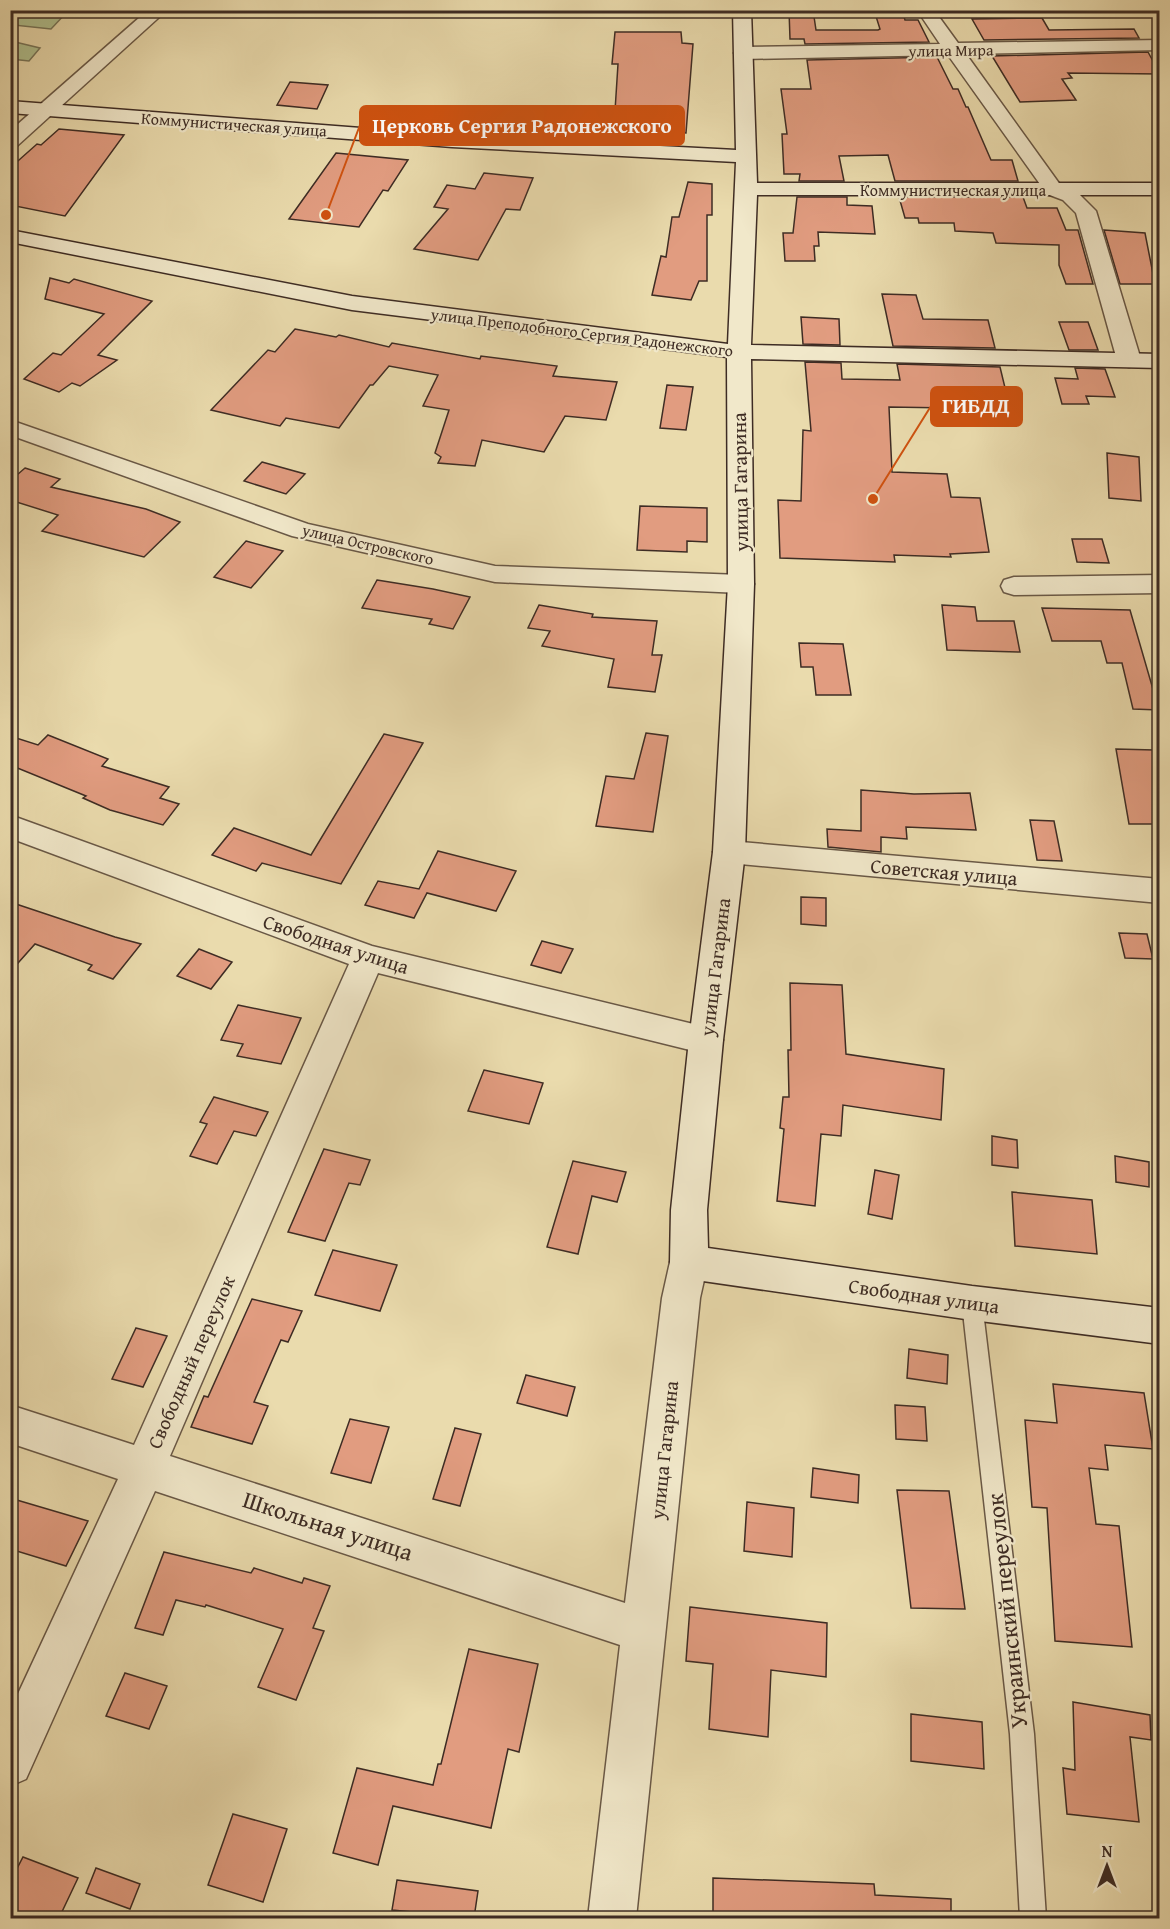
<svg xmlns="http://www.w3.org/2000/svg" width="1170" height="1929" font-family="'Gentium Book Plus',serif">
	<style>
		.green { fill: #b1c18f; stroke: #78765a; stroke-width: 1.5 }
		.building { fill: #e19c80; stroke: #3e2c24; stroke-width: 1.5 }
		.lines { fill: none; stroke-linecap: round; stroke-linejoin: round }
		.lane-casing { stroke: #695846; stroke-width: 3 }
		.street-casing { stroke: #695846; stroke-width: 3 }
		.secondary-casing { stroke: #3e2c24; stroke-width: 3 }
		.lane { fill: #f1e8ca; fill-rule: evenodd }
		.street { fill: #f1e8ca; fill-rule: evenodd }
		.secondary { fill: #f1e8ca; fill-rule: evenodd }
		.labels { text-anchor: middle; stroke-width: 4.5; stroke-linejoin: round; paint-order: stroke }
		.far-street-label { font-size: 16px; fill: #3e2c24; stroke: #f1e8ca }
		.street-label { font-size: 20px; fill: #3e2c24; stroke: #f1e8ca }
		.near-street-label { font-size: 24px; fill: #3e2c24; stroke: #f1e8ca }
		.leader { fill: none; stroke: #ce5210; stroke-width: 2 }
		.callout-dot { fill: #ce5210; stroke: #f1e8ca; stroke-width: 2 }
		.callout { fill: #ce5210; stroke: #ce5210; stroke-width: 2 }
		.callout-label { font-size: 21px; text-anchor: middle; font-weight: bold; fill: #fff }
	</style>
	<rect width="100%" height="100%" fill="#eadbad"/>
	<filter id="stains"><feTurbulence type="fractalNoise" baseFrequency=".00333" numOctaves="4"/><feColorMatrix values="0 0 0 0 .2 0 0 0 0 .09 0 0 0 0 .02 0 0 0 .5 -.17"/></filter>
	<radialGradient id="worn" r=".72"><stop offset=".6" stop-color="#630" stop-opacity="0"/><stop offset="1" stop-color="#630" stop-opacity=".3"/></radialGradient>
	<g class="green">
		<polygon points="11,10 68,10 68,11 51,29 14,25 11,28"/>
		<polygon points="11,41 40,48 29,61 11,59"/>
	</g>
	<g class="building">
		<polygon points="789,10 813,10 816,30 878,30 880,29 874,10 902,10 905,20 918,20 929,42 805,44 804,39 790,39"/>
		<polygon points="1042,18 1049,30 1134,29 1139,38 984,40 972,19"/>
		<polygon points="615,32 681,32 682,43 693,44 686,133 663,132 665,111 615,111 618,64 612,64"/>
		<polygon points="1148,52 1160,74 1068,73 1072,78 1062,79 1076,100 1020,102 992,56"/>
		<polygon points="937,57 953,89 958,89 966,107 968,107 991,160 1012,160 1018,181 895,181 888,155 839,156 844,181 799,181 800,174 784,174 782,134 787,134 781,89 811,89 807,60"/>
		<polygon points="290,82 328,85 317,109 277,105"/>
		<polygon points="59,129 124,135 65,216 10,205 10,168 37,144 41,145"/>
		<polygon points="336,153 408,160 388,191 383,190 359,227 289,219"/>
		<polygon points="484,173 533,178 520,210 506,209 478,260 414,249 448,209 434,207 447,185 475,189"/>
		<polygon points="688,182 712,184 712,215 707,215 707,281 699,281 691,300 652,295 661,256 666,257 672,217 679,217"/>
		<polygon points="797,197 847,197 847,205 872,206 875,234 818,232 819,246 814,246 815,261 785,261 783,233 793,233"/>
		<polygon points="899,197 1023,197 1027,208 1057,208 1066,230 1078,230 1093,284 1066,284 1059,265 1059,245 996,243 993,233 955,231 954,223 919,223 918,218 905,218"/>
		<polygon points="1104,230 1145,233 1155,284 1120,284"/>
		<polygon points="50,278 69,283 74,279 152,301 98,355 117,360 80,386 72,383 59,392 24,379 53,353 61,355 104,314 45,299"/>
		<polygon points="882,294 916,295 923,319 988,320 995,348 893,346"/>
		<polygon points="801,317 839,319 840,345 803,344"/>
		<polygon points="1059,322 1088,322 1098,350 1069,350"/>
		<polygon points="295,329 336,337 339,335 389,347 392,343 480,359 481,356 557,366 553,376 617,382 606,420 565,416 544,452 482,440 475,466 438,463 441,457 435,453 449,410 423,406 438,375 389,366 373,385 370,385 339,428 286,418 280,426 211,410 268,350 275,352"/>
		<polygon points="805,362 841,363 842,379 900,380 897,364 1000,367 1007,396 948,398 950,408 889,407 892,472 947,474 951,497 980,498 989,552 950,554 951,557 894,555 895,562 780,558 778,500 801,501 803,430 811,431"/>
		<polygon points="1075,368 1105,369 1115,397 1086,396 1089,404 1062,404 1055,378 1078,379"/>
		<polygon points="667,385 693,387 686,430 660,428"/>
		<polygon points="1107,453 1139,457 1141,501 1109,498"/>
		<polygon points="262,462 305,474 286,494 244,481"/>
		<polygon points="25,468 60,479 51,487 146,509 180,522 144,557 42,531 58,515 10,500 10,481"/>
		<polygon points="640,506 707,508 707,542 687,541 687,552 637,550"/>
		<polygon points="1072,539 1102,539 1109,563 1077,562"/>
		<polygon points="246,541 283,551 251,588 214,577"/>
		<polygon points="377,580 433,589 470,597 453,629 429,624 432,619 362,608"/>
		<polygon points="539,605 593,614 592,617 657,621 652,655 662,655 655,692 608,687 614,659 542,646 550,631 528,628"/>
		<polygon points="942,605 975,607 977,621 1014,621 1020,652 947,650"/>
		<polygon points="1042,608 1130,610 1159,710 1133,709 1122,663 1107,663 1101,641 1052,641"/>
		<polygon points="799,643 843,644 851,695 816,695 813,667 801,667"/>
		<polygon points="646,733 668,736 653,832 596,826 606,776 634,779"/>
		<polygon points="384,734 423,743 341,884 262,863 256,871 212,855 234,828 311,855"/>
		<polygon points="48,735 108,759 102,766 169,787 160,798 179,804 163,825 110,810 83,798 86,796 10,765 10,736 38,745"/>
		<polygon points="1116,749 1154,750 1160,771 1160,824 1129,824"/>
		<polygon points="861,790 914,794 970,793 976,830 906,827 907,839 881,837 881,852 828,847 827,829 861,831"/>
		<polygon points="1030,820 1054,821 1062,861 1037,860"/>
		<polygon points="438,851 516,871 496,911 427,893 414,918 365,905 378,881 419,889"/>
		<polygon points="801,897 826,898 826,926 801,924"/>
		<polygon points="10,902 115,937 141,944 113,979 88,970 92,965 35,944 10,972"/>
		<polygon points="1119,933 1147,934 1153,959 1125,958"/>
		<polygon points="542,941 573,949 561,973 531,965"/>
		<polygon points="199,949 232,962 211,989 177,976"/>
		<polygon points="790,983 842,985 846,1054 944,1069 941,1120 843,1105 841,1136 821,1134 815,1206 777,1201 784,1129 780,1128 783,1097 789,1097 788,1050 791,1050"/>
		<polygon points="238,1005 301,1018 281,1064 237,1056 243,1044 221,1040"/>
		<polygon points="484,1070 543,1083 529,1124 468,1111"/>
		<polygon points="214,1097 268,1112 256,1136 234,1131 217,1164 190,1156 207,1124 200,1122"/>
		<polygon points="992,1136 1017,1140 1018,1168 992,1165"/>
		<polygon points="324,1149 370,1160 360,1185 349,1183 325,1241 288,1232"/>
		<polygon points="1115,1156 1149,1162 1149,1187 1116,1182"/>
		<polygon points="573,1161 626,1172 617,1202 592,1196 578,1254 547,1247"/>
		<polygon points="875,1170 899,1175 892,1219 868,1214"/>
		<polygon points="1012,1192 1092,1200 1097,1254 1015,1246"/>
		<polygon points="333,1250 397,1265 380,1311 315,1295"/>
		<polygon points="252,1299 302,1311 288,1342 281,1340 254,1402 268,1406 252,1444 191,1427 204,1396 208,1397"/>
		<polygon points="136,1328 167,1336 143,1387 112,1379"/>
		<polygon points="909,1349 948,1355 947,1384 907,1378"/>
		<polygon points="526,1375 575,1387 567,1416 517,1403"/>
		<polygon points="1053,1384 1144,1393 1153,1449 1105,1445 1108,1470 1089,1468 1096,1524 1119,1526 1132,1647 1055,1641 1047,1508 1032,1507 1025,1420 1057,1423"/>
		<polygon points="895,1405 925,1407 927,1441 896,1439"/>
		<polygon points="350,1419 389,1427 371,1483 331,1473"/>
		<polygon points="455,1428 481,1434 460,1506 433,1499"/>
		<polygon points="813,1468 859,1475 858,1503 811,1497"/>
		<polygon points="897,1490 949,1491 965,1609 911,1608"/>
		<polygon points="10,1498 88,1521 66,1566 10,1549"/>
		<polygon points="747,1502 794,1508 792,1557 744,1551"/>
		<polygon points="164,1552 251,1573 254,1568 302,1583 304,1578 330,1586 313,1628 324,1631 296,1700 258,1687 283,1629 206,1605 205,1607 176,1600 163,1635 135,1628"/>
		<polygon points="690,1607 827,1623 826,1677 771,1670 768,1737 709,1729 713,1664 686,1661"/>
		<polygon points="469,1649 538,1664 519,1752 508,1749 491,1828 393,1806 378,1865 333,1853 357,1768 433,1785 438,1764 441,1764"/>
		<polygon points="125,1673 167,1686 149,1729 106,1716"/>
		<polygon points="1073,1702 1150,1715 1151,1740 1130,1737 1139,1822 1067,1814 1063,1768 1075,1770"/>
		<polygon points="911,1714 982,1722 984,1769 911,1761"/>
		<polygon points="233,1814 287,1829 263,1902 208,1885"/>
		<polygon points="23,1857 78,1878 59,1918 30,1918 10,1911 10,1882"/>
		<polygon points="96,1868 140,1884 130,1909 86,1893"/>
		<polygon points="713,1878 874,1884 875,1895 951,1899 951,1918 713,1918"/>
		<polygon points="397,1880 478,1891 474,1918 392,1910"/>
	</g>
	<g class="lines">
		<g class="lane-casing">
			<polygon id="lane" points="972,1294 979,1296 982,1303 1034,1734 1046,1918 1020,1918 1010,1734 962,1303 965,1296"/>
		</g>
		<g class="street-casing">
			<g id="street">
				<polygon points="148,10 167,10 17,146 10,148 10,131"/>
				<polygon points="917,10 934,10 958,43 1160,40 1160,50 966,54 1061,186 1077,192 1096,211 1141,360 1137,365 1129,367 1121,365 1117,360 1076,213 1063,200 1047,194 948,55 743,59 737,57 734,53 737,49 743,47 940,44"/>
				<polygon points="10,420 308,524 495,566 741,575 751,578 754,584 751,590 741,593 495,582 292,536 10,435"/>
				<polygon points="1160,575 1160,593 1014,595 1004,592 1001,586 1004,580 1014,577"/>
				<polygon points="10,815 372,946 718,1030 723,1040 718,1050 706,1054 378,973 170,1456 625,1603 662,1298 670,1262 676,1250 689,1245 702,1250 708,1262 700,1298 636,1918 588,1918 620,1645 155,1491 26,1779 10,1786 10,1711 118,1479 10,1443 10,1405 134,1445 349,964 10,838"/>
				<polygon points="729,841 1160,879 1160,903 729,863 718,860 713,852 718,844"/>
			</g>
		</g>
		<g class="secondary-casing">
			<polygon id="secondary" points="733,10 751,10 757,183 1160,183 1160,195 757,195 751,345 1160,354 1160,368 751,359 754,584 745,852 723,1040 707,1210 708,1248 972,1286 1160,1308 1160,1344 972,1320 689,1279 676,1274 670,1262 671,1210 689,1040 713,852 728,584 727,357 352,310 10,242 10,230 352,296 728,344 736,162 452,147 10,113 10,101 452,135 736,150"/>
		</g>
		<use href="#lane" class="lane"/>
		<use href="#street" class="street"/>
		<use href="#secondary" class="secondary"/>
	</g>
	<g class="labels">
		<g class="far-street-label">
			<text transform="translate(951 50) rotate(-1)" y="6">улица Мира</text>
			<text transform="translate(234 124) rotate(4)" y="6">Коммунистическая улица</text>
			<text x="953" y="196">Коммунистическая улица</text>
			<text transform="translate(582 332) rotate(7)" y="6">улица Преподобного Сергия Радонежского</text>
			<text transform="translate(368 544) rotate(13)" y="6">улица Островского</text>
		</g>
		<g class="street-label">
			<text transform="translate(740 482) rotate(-91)" y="7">улица Гагарина</text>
			<text transform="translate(944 872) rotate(5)" y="7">Советская улица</text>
			<text transform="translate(336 944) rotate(18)" y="7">Свободная улица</text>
			<text transform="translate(715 967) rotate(-83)" y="7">улица Гагарина</text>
			<text transform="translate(924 1296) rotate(8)" y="7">Свободная улица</text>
			<text transform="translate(191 1362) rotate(-66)" y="7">Свободный переулок</text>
			<text transform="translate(664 1450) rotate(-84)" y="7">улица Гагарина</text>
		</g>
		<g class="near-street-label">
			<text transform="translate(328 1526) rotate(18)" y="8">Школьная улица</text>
			<text transform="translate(1007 1611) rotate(-96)" y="8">Украинский переулок</text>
		</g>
	</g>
	<path class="leader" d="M326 215L360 125M873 499L931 406"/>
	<g class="callout-dot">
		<circle cx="326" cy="215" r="6"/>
		<circle cx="873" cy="499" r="6"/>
	</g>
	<g class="callout">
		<rect x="360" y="106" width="324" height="39" rx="6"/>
		<rect x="931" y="387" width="91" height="39" rx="6"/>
	</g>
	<g class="callout-label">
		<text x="522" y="133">Церковь Сергия Радонежского</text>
		<text x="976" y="413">ГИБДД</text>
	</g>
	<rect width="1170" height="1929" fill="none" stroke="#eadbad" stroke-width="36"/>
	<rect x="12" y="12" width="1146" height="1905" fill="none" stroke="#3e2c24" stroke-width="3"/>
	<rect x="18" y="18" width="1134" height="1893" fill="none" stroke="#3e2c24" stroke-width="1.5"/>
	<g transform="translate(1107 1866)" stroke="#f1e8ca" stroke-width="4.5" paint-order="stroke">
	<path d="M0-4.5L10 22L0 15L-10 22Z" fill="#3e2c24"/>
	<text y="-9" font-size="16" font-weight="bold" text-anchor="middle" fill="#3e2c24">N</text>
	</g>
	<rect width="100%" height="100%" filter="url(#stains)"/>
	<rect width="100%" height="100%" fill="url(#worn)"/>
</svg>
